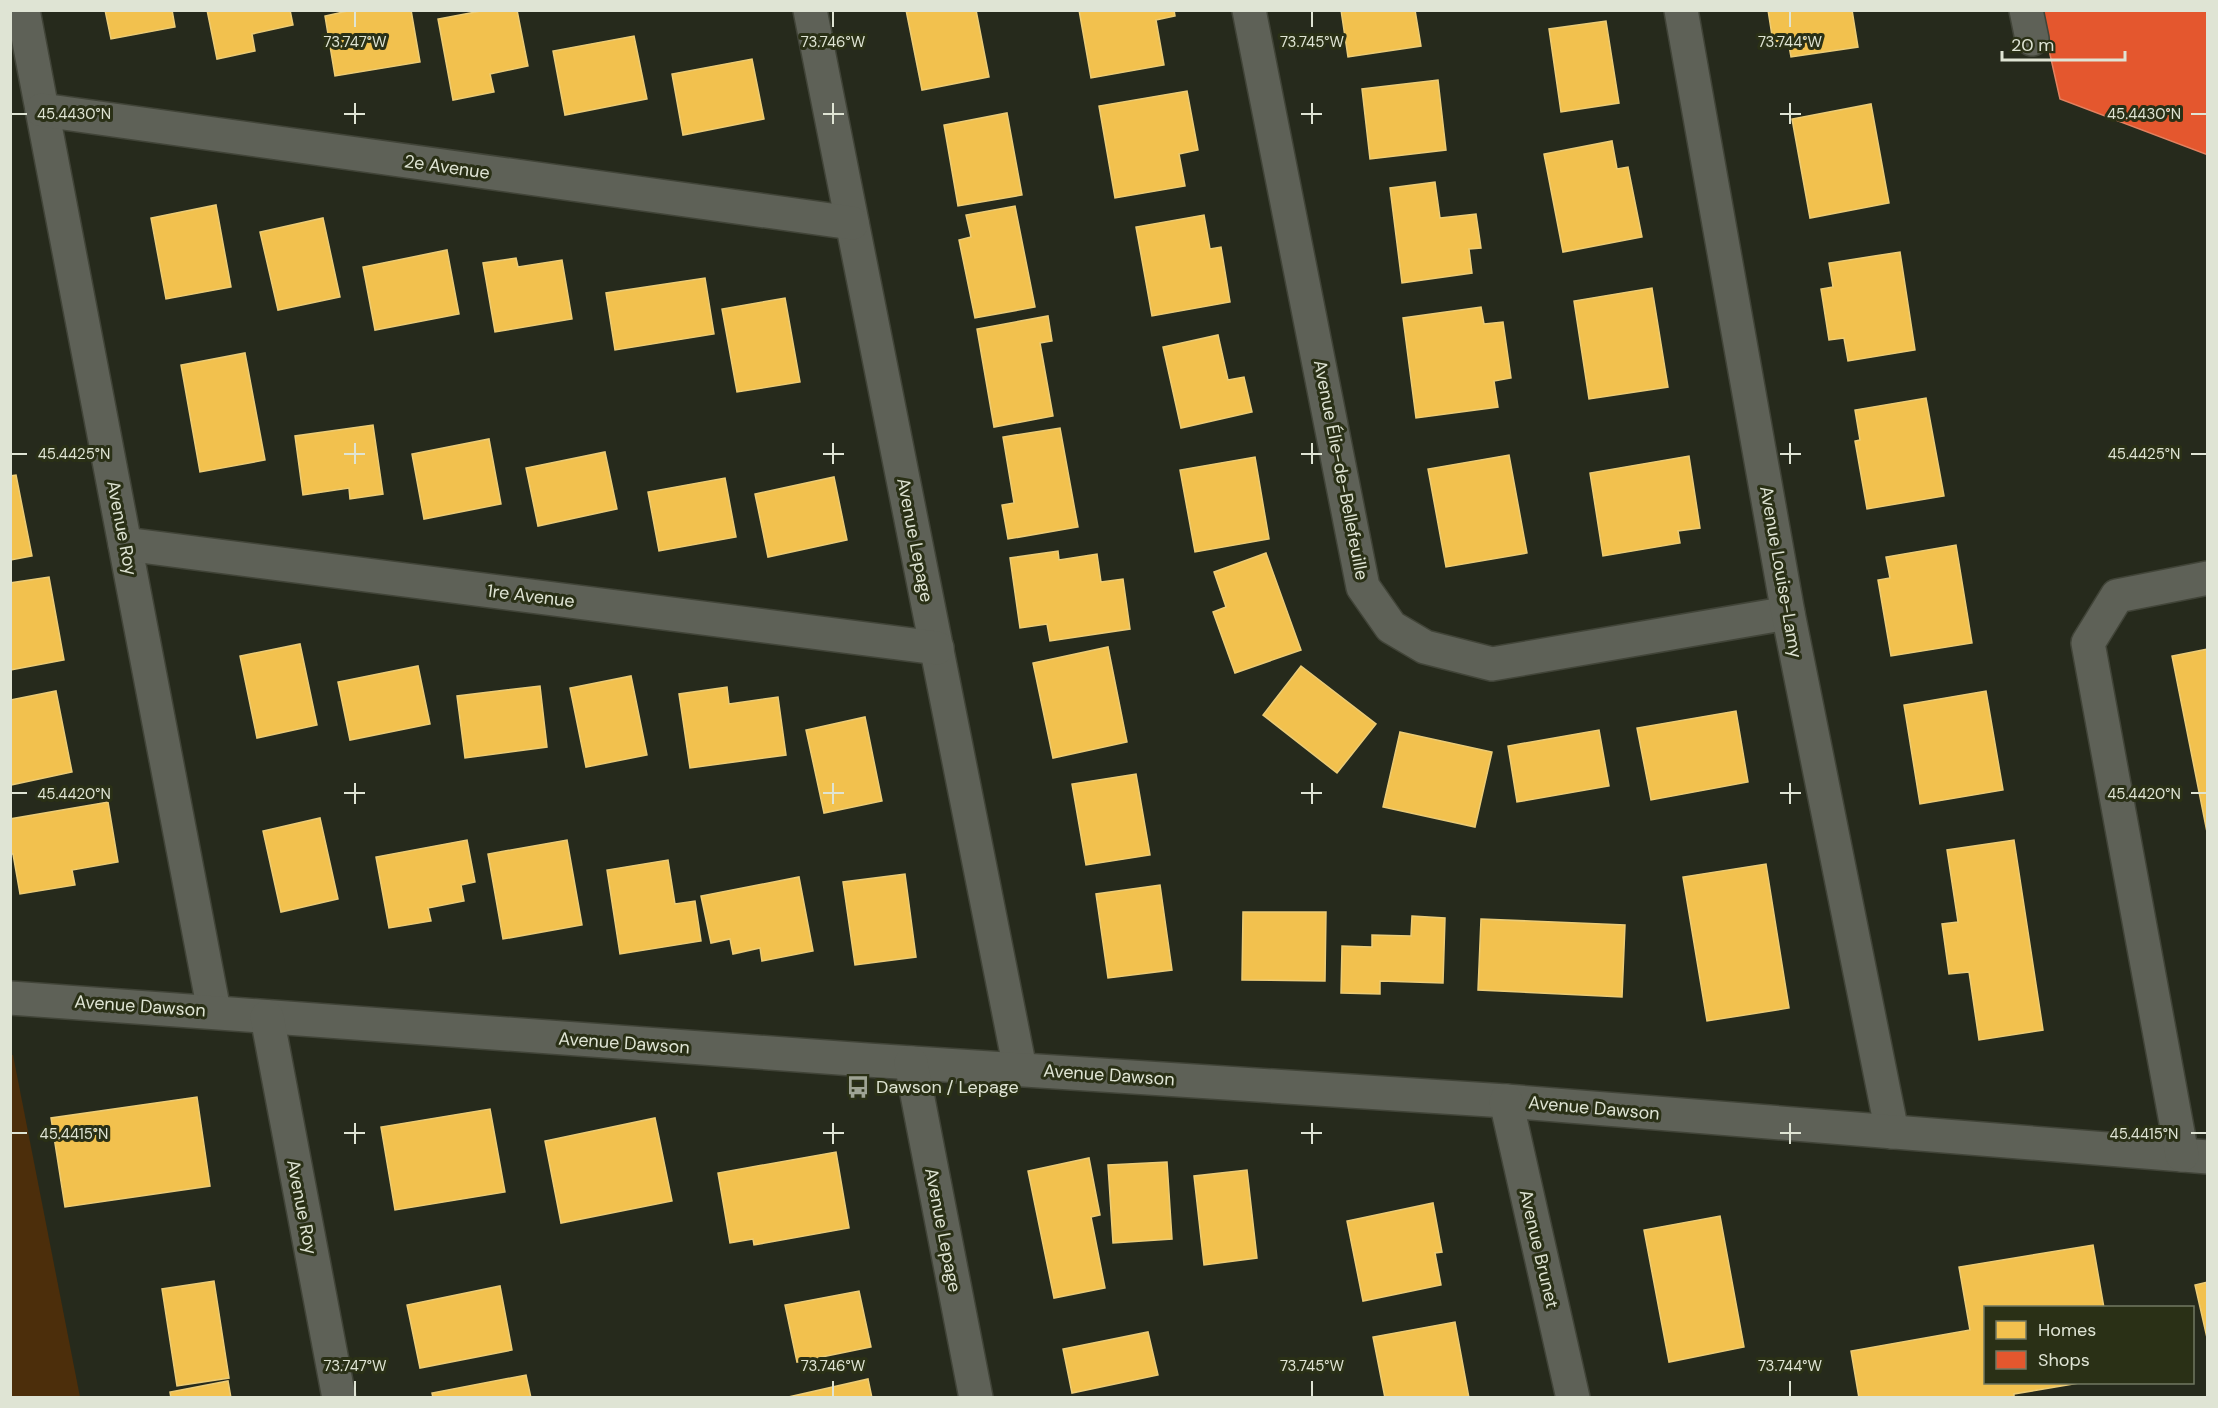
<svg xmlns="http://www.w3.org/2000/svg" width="2218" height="1408" font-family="'DM Sans',sans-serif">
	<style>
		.green { fill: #4c2e0b }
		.homes { fill: #f2c14e; stroke: #eccc76; stroke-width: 1.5 }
		.shops { fill: #e4572e; stroke: #e28160; stroke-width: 1.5 }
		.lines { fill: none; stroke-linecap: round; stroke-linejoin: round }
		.minor-casing { stroke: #414438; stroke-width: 36 }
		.minor { stroke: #5e6157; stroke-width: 33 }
		.ticks { fill: none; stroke: #dfe4d4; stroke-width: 2 }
		.labels { text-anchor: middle; stroke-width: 6; stroke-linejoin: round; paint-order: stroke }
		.street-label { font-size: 18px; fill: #dfe4d4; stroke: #2a3016 }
		.poi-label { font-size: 18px; fill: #dfe4d4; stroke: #2a3016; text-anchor: start }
		.ticks-label { font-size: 15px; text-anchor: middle; fill: #dfe4d4; stroke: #2a3016; stroke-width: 6; stroke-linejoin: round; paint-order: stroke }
	</style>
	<rect width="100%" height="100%" fill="#262a1c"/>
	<polygon class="green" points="10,1055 13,1055 80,1397 11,1397"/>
	<g class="homes">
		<polygon points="105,10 172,10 175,27 111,39"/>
		<polygon points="207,10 290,10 293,25 252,34 255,51 217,59"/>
		<polygon points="411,10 420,62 335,76 325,16 352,10"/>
		<polygon points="486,10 517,10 528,66 490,74 494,92 453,100 438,19"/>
		<polygon points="906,10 976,10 989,77 922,90"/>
		<polygon points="1079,10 1174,10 1175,16 1156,20 1164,65 1091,78"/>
		<polygon points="1341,10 1415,10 1421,46 1348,57"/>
		<polygon points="1768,10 1852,10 1858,47 1791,57 1788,40 1773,42"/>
		<polygon points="1606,21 1619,103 1561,112 1549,29"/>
		<polygon points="634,36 647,99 565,115 553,51"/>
		<polygon points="752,59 764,119 683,135 672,74"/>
		<polygon points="1438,80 1446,150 1370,159 1362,89"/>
		<polygon points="1187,91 1198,150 1179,154 1185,186 1115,198 1099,106"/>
		<polygon points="1871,104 1889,203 1810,218 1792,119"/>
		<polygon points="1007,113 1022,195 958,206 944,125"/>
		<polygon points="1612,141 1617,169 1628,167 1642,237 1563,252 1544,154"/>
		<polygon points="1435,182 1440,218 1476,214 1481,248 1469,249 1472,273 1402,283 1390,188"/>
		<polygon points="216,205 231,287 166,299 151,218"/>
		<polygon points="1015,206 1035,307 975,318 959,240 971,237 966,215"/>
		<polygon points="1204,215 1210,249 1221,247 1230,302 1152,316 1136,227"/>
		<polygon points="323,218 340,297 278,310 260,232"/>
		<polygon points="447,250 459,314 375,330 363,267"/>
		<polygon points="1900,252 1915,350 1848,361 1844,338 1829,340 1821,289 1833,287 1829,263"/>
		<polygon points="516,258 518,267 562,260 572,319 495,332 483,263"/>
		<polygon points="705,278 714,334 615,350 606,293"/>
		<polygon points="1652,288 1668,387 1589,399 1574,301"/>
		<polygon points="785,298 800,382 737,392 722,309"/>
		<polygon points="1481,307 1484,324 1503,322 1511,378 1494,381 1498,407 1416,418 1403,318"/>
		<polygon points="1048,316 1052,341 1040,343 1053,416 994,427 977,329"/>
		<polygon points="1218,335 1228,380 1244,377 1252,412 1181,428 1163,347"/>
		<polygon points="245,353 265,460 200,472 181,365"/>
		<polygon points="1926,398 1944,496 1867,509 1855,441 1860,440 1855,410"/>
		<polygon points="373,425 383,494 350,499 349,488 303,495 295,436"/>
		<polygon points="1060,428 1078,527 1008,539 1002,505 1014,503 1003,437"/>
		<polygon points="489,439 501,504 424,519 412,454"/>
		<polygon points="605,452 617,509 538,526 526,468"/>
		<polygon points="1509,455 1527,553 1446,567 1428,469"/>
		<polygon points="1689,456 1700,528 1678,531 1680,543 1603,556 1590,473"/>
		<polygon points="1255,457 1269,539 1195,552 1180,470"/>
		<polygon points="16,475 32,556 10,560 10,476"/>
		<polygon points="834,477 847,540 768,557 755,494"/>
		<polygon points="725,478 736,537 659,551 648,492"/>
		<polygon points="1956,545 1972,643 1891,656 1878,580 1890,578 1886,557"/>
		<polygon points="1058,551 1059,560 1097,554 1101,582 1123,579 1130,629 1050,641 1047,624 1020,628 1010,558"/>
		<polygon points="1266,553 1301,650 1235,673 1213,612 1226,607 1214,572"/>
		<polygon points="49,577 64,660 10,670 10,583"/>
		<polygon points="300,644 317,725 257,738 240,656"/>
		<polygon points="1108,647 1127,742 1053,758 1033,663"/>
		<polygon points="2208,649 2208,837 2172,656"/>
		<polygon points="418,666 430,724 350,740 338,682"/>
		<polygon points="1301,666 1376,724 1337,773 1263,715"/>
		<polygon points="631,676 647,755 586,767 570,688"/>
		<polygon points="540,686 547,747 465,758 457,696"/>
		<polygon points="727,687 729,704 778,697 786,755 690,768 679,694"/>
		<polygon points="56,691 72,772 11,785 10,700"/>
		<polygon points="1986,691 2003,790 1920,804 1904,705"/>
		<polygon points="1736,711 1748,782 1651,800 1637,728"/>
		<polygon points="865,717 882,801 824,813 806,730"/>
		<polygon points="1599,730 1609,786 1517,802 1508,746"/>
		<polygon points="1400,732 1492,752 1475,827 1383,807"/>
		<polygon points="1136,774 1150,855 1086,865 1072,784"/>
		<polygon points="108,802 118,862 72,870 75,885 20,894 13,854 10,854 10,819"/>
		<polygon points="320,818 338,899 281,912 263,831"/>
		<polygon points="467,840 475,882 461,885 464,901 428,908 431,921 389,928 376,857"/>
		<polygon points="567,840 582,925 503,939 488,854"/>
		<polygon points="2014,840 2043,1030 1979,1040 1969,972 1949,974 1942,924 1958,922 1947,850"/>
		<polygon points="668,860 675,904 695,901 701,941 620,954 607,870"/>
		<polygon points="1766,864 1789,1008 1707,1021 1683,877"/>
		<polygon points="905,874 916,957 855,965 843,882"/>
		<polygon points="799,877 813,951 762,961 760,948 733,954 730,939 711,943 701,896"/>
		<polygon points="1160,885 1172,970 1108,978 1096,894"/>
		<polygon points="1243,912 1326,912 1325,981 1242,980"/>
		<polygon points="1412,916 1445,918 1443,983 1380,981 1380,994 1341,993 1342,946 1372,947 1372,935 1411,936"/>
		<polygon points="1481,919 1625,925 1622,997 1478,990"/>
		<polygon points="197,1097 210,1186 65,1207 51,1118"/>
		<polygon points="490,1109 505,1192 395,1210 381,1127"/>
		<polygon points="655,1118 672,1201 561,1223 545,1141"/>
		<polygon points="836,1152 849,1228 754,1245 753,1239 730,1243 718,1173"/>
		<polygon points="1089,1158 1100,1215 1091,1217 1105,1288 1054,1298 1028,1171"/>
		<polygon points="1167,1162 1172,1239 1113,1243 1108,1165"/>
		<polygon points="1247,1170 1257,1258 1204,1265 1194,1176"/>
		<polygon points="1433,1203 1442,1252 1435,1253 1441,1285 1363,1301 1347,1221"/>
		<polygon points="1720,1216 1744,1347 1669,1362 1644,1230"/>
		<polygon points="2093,1245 2104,1308 1986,1308 1986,1382 2085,1382 2014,1394 2014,1398 1859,1398 1851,1351 1970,1330 1959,1267"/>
		<polygon points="214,1281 229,1378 177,1386 162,1289"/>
		<polygon points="2208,1282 2208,1342 2195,1285"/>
		<polygon points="500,1286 512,1350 420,1368 407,1305"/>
		<polygon points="859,1291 871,1347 797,1362 785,1305"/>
		<polygon points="1455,1322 1469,1398 1385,1398 1373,1337"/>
		<polygon points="1148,1332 1158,1375 1072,1393 1063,1349"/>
		<polygon points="526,1375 531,1398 433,1398 432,1393"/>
		<polygon points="868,1379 872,1398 784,1398"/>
		<polygon points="228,1381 231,1398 171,1398 170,1392"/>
	</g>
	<polygon class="shops" points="2040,10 2208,10 2208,155 2060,99"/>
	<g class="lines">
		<g class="minor-casing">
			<g id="minor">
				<polyline points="23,10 214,1011"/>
				<polyline points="810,10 1020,1069"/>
				<polyline points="1249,10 1363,587 1391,627 1425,647 1492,664 1788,613"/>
				<polyline points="1681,10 1788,613 1892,1132"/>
				<polyline points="2026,10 2032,39"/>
				<polyline points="42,110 852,223"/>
				<polyline points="125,544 937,648"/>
				<polyline points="10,998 867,1060 1506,1101 2208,1157"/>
				<polyline points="267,1017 339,1398"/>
				<polyline points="911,1063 976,1398"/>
				<polyline points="1506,1101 1573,1398"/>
				<polyline points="2182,1155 2088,643 2117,596 2208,578"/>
			</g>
		</g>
		<use href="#minor" class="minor"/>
	</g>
	<path class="ticks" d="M 355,12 L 355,27M 833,12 L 833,27M 1312,12 L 1312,27M 1790,12 L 1790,27M 355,103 L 355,124M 833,103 L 833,124M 1312,103 L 1312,124M 1790,103 L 1790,124M 12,114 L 27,114M 344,114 L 365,114M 823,114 L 844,114M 1301,114 L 1322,114M 1780,114 L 1801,114M 2191,114 L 2206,114M 355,443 L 355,464M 833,443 L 833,464M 1312,443 L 1312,464M 1790,443 L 1790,464M 12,454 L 27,454M 344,454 L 365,454M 823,454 L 844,454M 1301,454 L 1322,454M 1780,454 L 1801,454M 2191,454 L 2206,454M 355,783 L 355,804M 833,783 L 833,804M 1312,783 L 1312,804M 1790,783 L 1790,804M 12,793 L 27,793M 344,793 L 365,793M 823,793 L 844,793M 1301,793 L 1322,793M 1780,793 L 1801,793M 2191,793 L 2206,793M 355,1123 L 355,1144M 833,1123 L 833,1144M 1312,1123 L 1312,1144M 1790,1123 L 1790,1144M 12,1133 L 27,1133M 344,1133 L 365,1133M 823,1133 L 844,1133M 1301,1133 L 1322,1133M 1780,1133 L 1801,1133M 2191,1133 L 2206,1133M 355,1381 L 355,1396M 833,1381 L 833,1396M 1312,1381 L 1312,1396M 1790,1381 L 1790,1396"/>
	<defs>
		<g id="bus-bare" transform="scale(1.8)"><path d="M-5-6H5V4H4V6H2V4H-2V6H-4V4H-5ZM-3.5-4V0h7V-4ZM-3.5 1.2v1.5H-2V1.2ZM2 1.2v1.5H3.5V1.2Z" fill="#9ea394" stroke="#2a3016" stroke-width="2.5" paint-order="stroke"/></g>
	</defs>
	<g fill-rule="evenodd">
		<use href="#bus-bare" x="858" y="1087"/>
	</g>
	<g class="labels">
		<g class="street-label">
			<text transform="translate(447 167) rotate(8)" y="6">2e Avenue</text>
			<text transform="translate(1341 470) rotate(79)" y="6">Avenue Élie-de-Bellefeuille</text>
			<text transform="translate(122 528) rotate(79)" y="6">Avenue Roy</text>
			<text transform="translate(915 540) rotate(79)" y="6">Avenue Lepage</text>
			<text transform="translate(1781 572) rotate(80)" y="6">Avenue Louise-Lamy</text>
			<text transform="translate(531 596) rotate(7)" y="6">1re Avenue</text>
			<text transform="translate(140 1006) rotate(4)" y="6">Avenue Dawson</text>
			<text transform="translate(624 1043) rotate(4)" y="6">Avenue Dawson</text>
			<text transform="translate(1109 1075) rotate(4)" y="6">Avenue Dawson</text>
			<text transform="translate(1594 1108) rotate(5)" y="6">Avenue Dawson</text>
			<text transform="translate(302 1207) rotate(79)" y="6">Avenue Roy</text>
			<text transform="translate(943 1230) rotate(79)" y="6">Avenue Lepage</text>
			<text transform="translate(1539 1249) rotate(77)" y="6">Avenue Brunet</text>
		</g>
		<g class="poi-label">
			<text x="876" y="1093">Dawson / Lepage</text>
		</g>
	</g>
	<g class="ticks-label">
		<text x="355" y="47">73.747°W</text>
		<text x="833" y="47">73.746°W</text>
		<text x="1312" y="47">73.745°W</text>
		<text x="1790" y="47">73.744°W</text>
		<text x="74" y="119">45.4430°N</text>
		<text x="2144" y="119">45.4430°N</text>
		<text x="74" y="459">45.4425°N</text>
		<text x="2144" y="459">45.4425°N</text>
		<text x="74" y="799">45.4420°N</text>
		<text x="2144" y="799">45.4420°N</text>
		<text x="74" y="1139">45.4415°N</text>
		<text x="2144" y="1139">45.4415°N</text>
		<text x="355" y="1371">73.747°W</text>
		<text x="833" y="1371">73.746°W</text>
		<text x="1312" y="1371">73.745°W</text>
		<text x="1790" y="1371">73.744°W</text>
	</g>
	<rect width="2218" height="1408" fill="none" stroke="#dfe4d4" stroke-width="24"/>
	<rect x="1984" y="1306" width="210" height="78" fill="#2a3016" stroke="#727862" stroke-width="1.5"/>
	<rect x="1996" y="1321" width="30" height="18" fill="#f2c14e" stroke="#727862" stroke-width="1.5"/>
	<text x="2038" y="1336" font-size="18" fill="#dfe4d4">Homes</text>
	<rect x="1996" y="1351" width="30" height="18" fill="#e4572e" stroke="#727862" stroke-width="1.5"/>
	<text x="2038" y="1366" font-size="18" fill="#dfe4d4">Shops</text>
	<path d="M2002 51v9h123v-9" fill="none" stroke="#dfe4d4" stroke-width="3"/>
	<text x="2011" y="51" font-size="18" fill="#dfe4d4" stroke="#2a3016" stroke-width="4.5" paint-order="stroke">20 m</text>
</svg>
